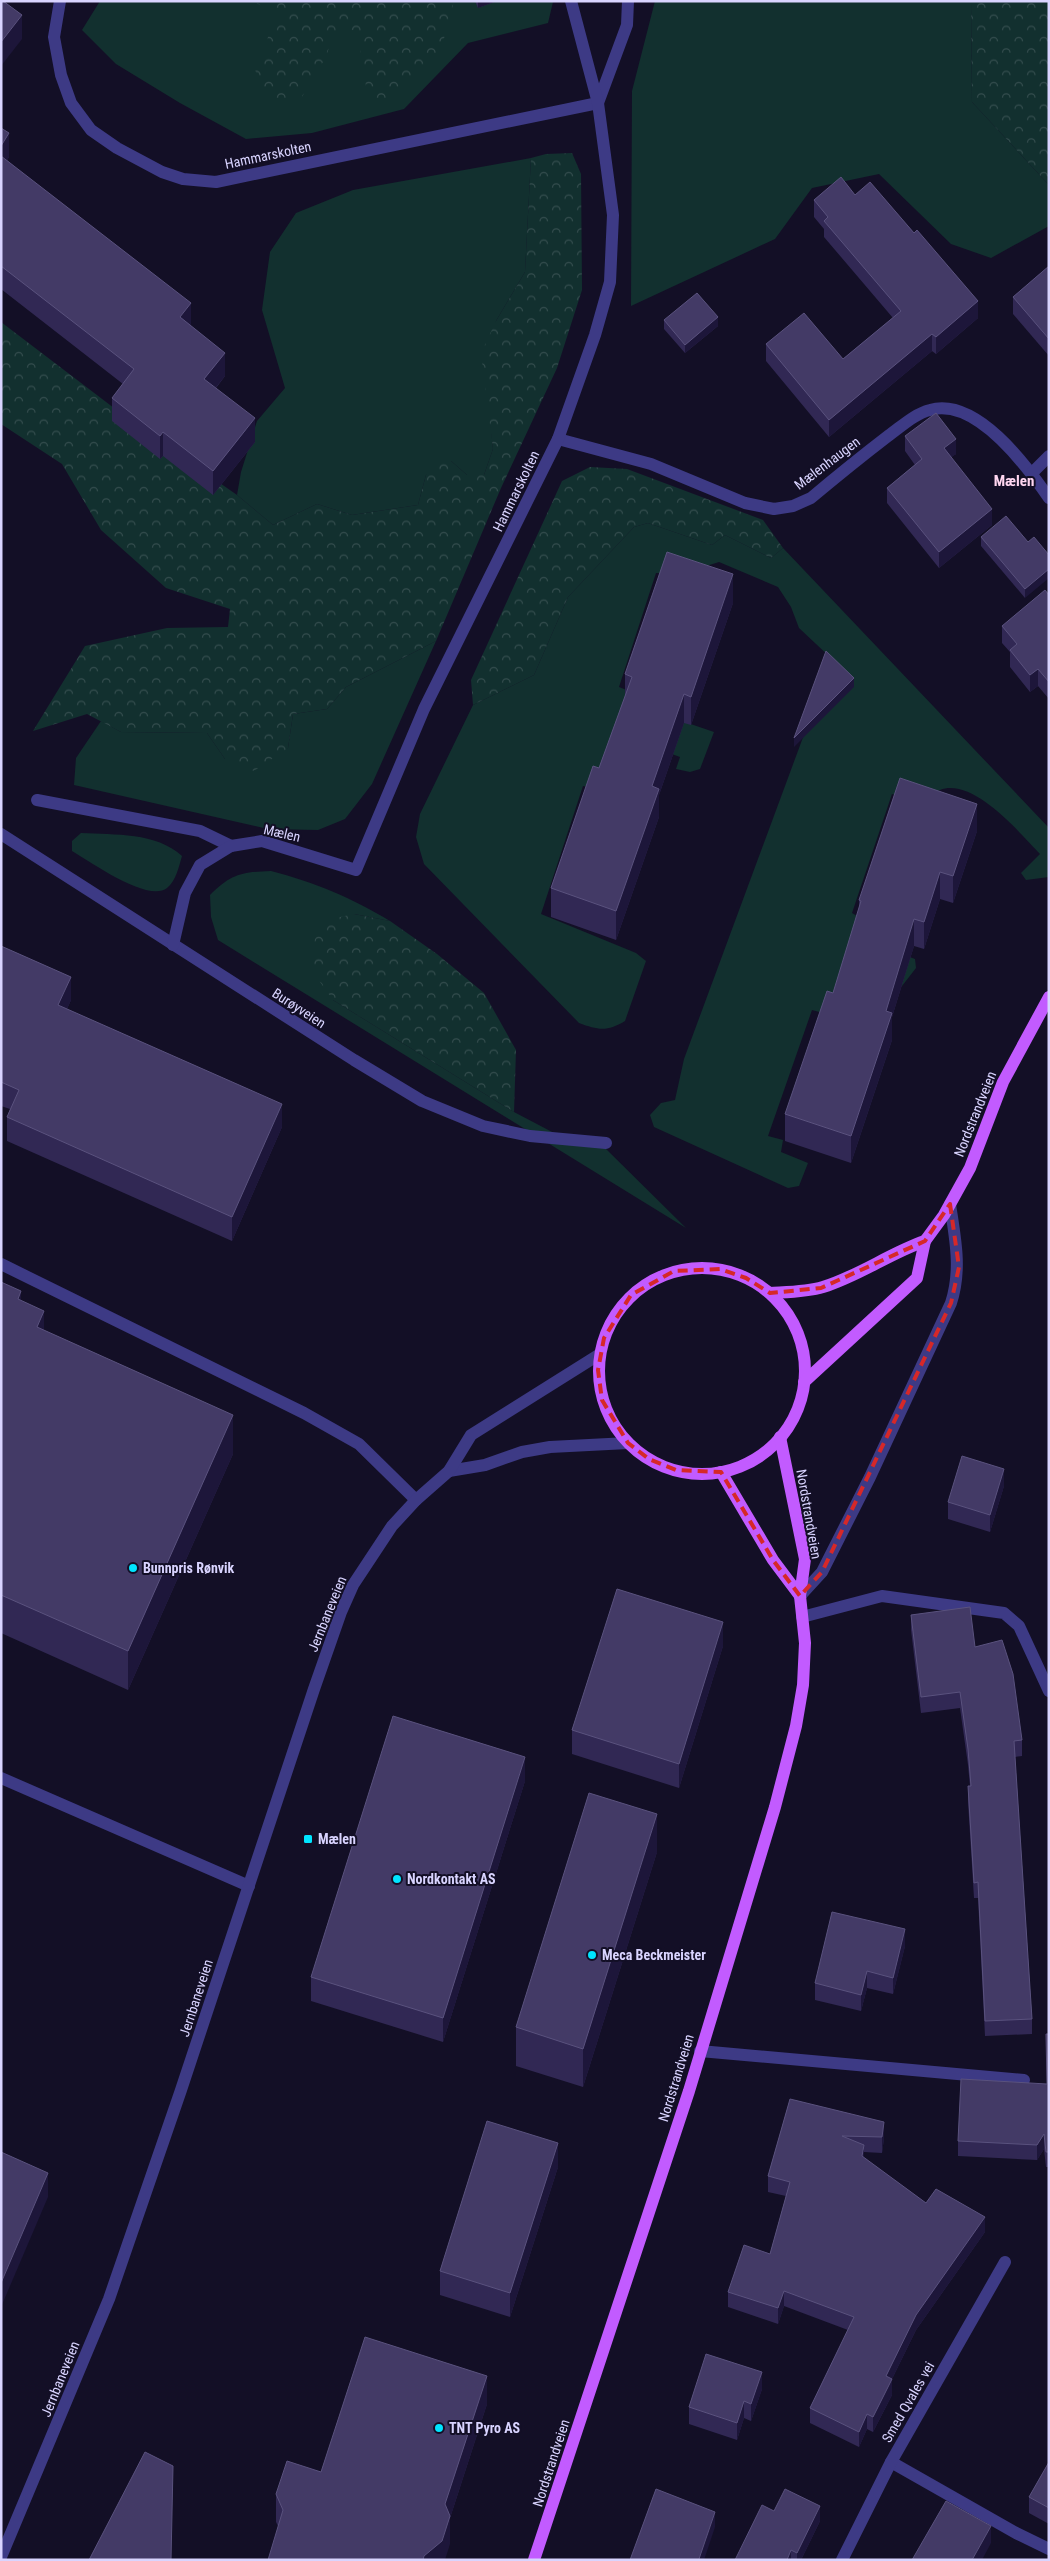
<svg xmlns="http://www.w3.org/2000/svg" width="1050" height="2561" font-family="'Roboto Condensed',sans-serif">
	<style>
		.grass { fill: #12302f }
		.forest { fill: url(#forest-crowns) }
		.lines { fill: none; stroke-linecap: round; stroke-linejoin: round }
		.service { stroke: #3d3a85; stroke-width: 12 }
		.minor { stroke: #3d3a85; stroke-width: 12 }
		.tertiary { stroke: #3d3a85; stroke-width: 12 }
		.primary { stroke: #c25bff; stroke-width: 12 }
		.wall { fill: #312854 }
		.shaded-wall { fill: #1d163a }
		.building { fill: #433a66; stroke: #5a527e }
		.marked { fill: none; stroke: #d62828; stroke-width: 4; stroke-dasharray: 10 6; stroke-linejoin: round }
		.poi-dot { fill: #00e5ff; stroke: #130f26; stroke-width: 2 }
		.labels { text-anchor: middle; stroke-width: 4; stroke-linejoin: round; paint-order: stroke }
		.street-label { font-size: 14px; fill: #d9d4ff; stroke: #130f26 }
		.poi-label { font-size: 14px; font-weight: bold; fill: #d9d4ff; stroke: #130f26; text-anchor: start }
		.neighbourhood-label { font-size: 15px; font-weight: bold; fill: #ffd6f0; stroke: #130f26 }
	</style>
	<defs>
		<pattern id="forest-crowns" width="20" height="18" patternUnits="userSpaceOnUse" patternTransform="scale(1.25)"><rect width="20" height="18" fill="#12302f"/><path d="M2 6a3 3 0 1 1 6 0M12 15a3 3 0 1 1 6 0" fill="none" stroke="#344d4e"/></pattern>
	</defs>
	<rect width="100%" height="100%" fill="#130f26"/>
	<g class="grass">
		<polygon points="100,1 552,1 553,2 548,23 468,43 404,109 312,133 246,139 180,103 116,64 82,30"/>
		<polygon points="655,1 971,1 972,102 1049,185 1049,226 991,258 951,244 879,174 812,188 775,239 631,306 632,91"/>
		<polygon points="531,158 525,272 496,321 489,407 493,449 484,475 467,475 451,461 426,475 418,505 352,515 317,504 273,525 237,495 241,472 257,421 285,388 262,310 270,252 296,213 353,190"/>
		<path d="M 648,523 L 712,545 L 725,535 L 771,558 L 783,548 L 1049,828 L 1049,877 L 1026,880 L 1021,873 L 1040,854 C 1020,833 973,777 940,790 C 933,793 925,801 918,805 L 892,794 L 852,913 C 875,925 890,951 915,959 L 916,968 L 902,986 L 842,1018 L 812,1010 L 768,1136 L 783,1140 L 781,1152 L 808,1163 L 799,1186 L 788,1188 L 654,1127 L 650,1115 L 661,1103 L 675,1100 L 684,1059 L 832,659 L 799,628 L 791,607 L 778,587 L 719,562 L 681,574 L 656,573 L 619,687 L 639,695 L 635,705 L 714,732 L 700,769 L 690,772 L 676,769 L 680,757 L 630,739 L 607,791 L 583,786 L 541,914 L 636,953 L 646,961 L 625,1021 C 607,1032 598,1030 579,1023 L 424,864 L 416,837 L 420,814 L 473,705 L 534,675 L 568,597 L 634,527 Z"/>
		<polygon points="436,641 372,784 345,819 318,830 268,829 74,785 76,758 101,721 121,732 207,733 225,759 288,748 293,714 327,709 346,687"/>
		<path d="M 81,833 C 115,835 156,832 182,856 C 179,866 176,881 167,888 C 148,903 91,862 72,851 L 72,841 Z"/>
		<path d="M 271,871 C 316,883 350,897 390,921 L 354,914 L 333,1000 L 514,1112 L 575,1144 L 604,1147 L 686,1228 L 218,940 L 211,917 L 210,895 C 231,874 242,872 271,871 Z"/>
	</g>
	<g class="forest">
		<polygon points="253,1 454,1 442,46 420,77 389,102 368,99 357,29 333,35 326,57 300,100 264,102 255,69 277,15"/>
		<polygon points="971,1 1049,1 1049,185 972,102"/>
		<polygon points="572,153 581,174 582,290 557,368 501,488 436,641 346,687 327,709 293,714 288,748 254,771 225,759 207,733 121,732 87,714 33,731 85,646 167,628 228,627 230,609 166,588 101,530 62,464 1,424 1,322 131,421 237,495 273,525 317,504 352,515 418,505 426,475 434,461 451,461 467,475 484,475 493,449 481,353 496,321 525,272 531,158 546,154"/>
		<polygon points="590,467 627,469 763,520 783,548 771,558 725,535 712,545 648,523 634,527 568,597 534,675 473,705 471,680 562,481"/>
		<polygon points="354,914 390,921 437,954 484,993 516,1050 514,1112 333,1000 310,968 315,939 326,920"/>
	</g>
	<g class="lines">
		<g class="service">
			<polyline points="598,103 627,25 628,1"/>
			<polyline points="37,800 200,831 231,846"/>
			<polyline points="1,1264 304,1413 359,1444 416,1500"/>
		</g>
		<g class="minor">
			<polyline points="60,1 54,37 61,75 71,103 91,130 117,148 162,172 183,179 216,182 598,103"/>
			<path d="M 558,439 L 651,464 L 745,503 L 774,509 L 793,506 L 811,498 C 836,477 862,456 888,436 C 901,427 914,414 930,410 C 976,397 1026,465 1049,498"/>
			<polyline points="1032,473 1049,456"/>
			<polyline points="1,834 354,1060 422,1101 483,1126 530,1136 606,1143"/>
			<polyline points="173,945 185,893 200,865 231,846 262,841 356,870 424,709 558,439 595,335 610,282 613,215 598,103 571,1"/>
			<path d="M 800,1596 L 822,1572 L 870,1477 L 951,1303 C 962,1269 955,1238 950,1204"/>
			<polyline points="802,1617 882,1596 1004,1613 1019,1626 1049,1691"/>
			<polyline points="1,1778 249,1886"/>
			<polyline points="700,2051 1024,2080"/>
			<polyline points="891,2462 1016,2533 1049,2549"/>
			<polyline points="842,2560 891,2462 1005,2262"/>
		</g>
		<g class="tertiary">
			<polyline points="449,1471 485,1465 522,1452 550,1447 628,1443"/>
			<polyline points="1,2557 109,2299 181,2090 314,1689 341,1612 353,1585 392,1526 416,1500 449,1471 471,1435 600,1354"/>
		</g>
		<g class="primary">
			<circle cx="702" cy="1371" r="103"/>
			<path d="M 770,1293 C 787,1292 807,1292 823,1287 C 859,1276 890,1253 925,1241"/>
			<polyline points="804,1382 917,1278 925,1241 944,1215 970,1168 1003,1082 1049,997"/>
			<polyline points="721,1472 773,1560 800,1596"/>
			<polyline points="534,2560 689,2091 775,1807 796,1726 803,1685 805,1643 800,1596 805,1559 780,1437"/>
		</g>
	</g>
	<g class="wall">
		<polygon points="475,1 497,1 478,8"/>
		<polygon points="1,128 9,157 7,160 191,326 225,376 216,388 255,442 213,495 163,456 160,459 112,421 112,398 123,384 1,289"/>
		<polygon points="855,195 978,318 936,354 932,351 829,437 766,361 766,344 843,359 893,318 824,237 824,229 814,217 814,200"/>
		<polygon points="1049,266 1049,356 1013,314 1013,297"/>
		<polygon points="664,320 718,326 685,353 664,329"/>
		<polygon points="905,436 956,454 951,457 992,525 939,568 887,503 887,488 915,465 905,451"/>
		<polygon points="981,537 1028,542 1025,598 981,546"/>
		<polygon points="1049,595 1049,699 1038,686 1030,692 1010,667 1010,652 1002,643 1002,626"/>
		<polygon points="733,603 691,725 684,723 659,795 659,817 616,940 551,917 551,888 599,768 625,696 625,674"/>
		<polygon points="977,831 953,903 940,899 924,949 914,946 892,1017 892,1040 851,1163 785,1141 785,1114 833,993 859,909 859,900"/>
		<polygon points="1,946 71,1000 67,1009 282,1127 232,1241 7,1141 7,1117 10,1109 1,1106"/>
		<polygon points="1,1282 21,1301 44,1330 233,1454 128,1690 1,1633"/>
		<polygon points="1004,1486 990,1532 948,1519 948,1502"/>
		<polygon points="911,1615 975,1647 1022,1740 1022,1756 1015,1757 1032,2019 1032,2034 985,2036 978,1898 974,1898 968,1802 968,1786 970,1786 968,1765 960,1708 921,1713 911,1630"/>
		<polygon points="723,1646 679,1788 572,1754 572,1730"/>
		<polygon points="525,1781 443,2042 311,2001 311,1977"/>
		<polygon points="657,1852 583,2087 516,2066 516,2027"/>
		<polygon points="905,1946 893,1994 867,1988 861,2011 815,2000 815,1983"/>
		<polygon points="1049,2034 1049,2167 1046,2167 1044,2149 1037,2160 958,2156 958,2141 1047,2084"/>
		<polygon points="790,2099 884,2138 882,2153 864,2152 864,2158 926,2203 985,2232 916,2330 892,2379 892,2395 873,2432 867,2429 859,2447 810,2423 810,2408 848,2330 784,2306 778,2324 728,2307 728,2292 770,2254 786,2196 768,2192 768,2176"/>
		<polygon points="558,2167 510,2317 440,2295 440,2271"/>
		<polygon points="762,2389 751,2421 744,2418 737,2440 689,2424 689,2407"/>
		<polygon points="487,2404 450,2518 450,2544 278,2526 276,2522 276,2494 321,2472"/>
		<polygon points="1049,2462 1049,2524 1029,2513 1029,2497"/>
		<polygon points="774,2511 820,2521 801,2560 735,2560"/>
	</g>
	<g class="shaded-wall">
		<polygon points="478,1 497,1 478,8"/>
		<polygon points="22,15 22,39 1,66 1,42"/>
		<polygon points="9,133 9,157 1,169 1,146"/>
		<polygon points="978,301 978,318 936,354 936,337"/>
		<polygon points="191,303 191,327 180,317"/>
		<polygon points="718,317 718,326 685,353 685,345"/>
		<polygon points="932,334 932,351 829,437 829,420"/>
		<polygon points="225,353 225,376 204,402 204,379"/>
		<polygon points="255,418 255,442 213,495 213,471"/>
		<polygon points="163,432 163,456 160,459 160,436"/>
		<polygon points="956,439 956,454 944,463 944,448"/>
		<polygon points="992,509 992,525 939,568 939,552"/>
		<polygon points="1049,569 1049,578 1025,598 1025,589"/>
		<polygon points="733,574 733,603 691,725 691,697"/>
		<polygon points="1038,669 1038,686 1030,692 1030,675"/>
		<polygon points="854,678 854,687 794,747 794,738"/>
		<polygon points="684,694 684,723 659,795 659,817 616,940 616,911 652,786"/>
		<polygon points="977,804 977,831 953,903 953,876"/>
		<polygon points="940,872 940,899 924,949 924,922"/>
		<polygon points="914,919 914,946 892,1017 892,1040 851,1163 851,1136 886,1011"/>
		<polygon points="71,977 71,1000 58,1028 58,1005"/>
		<polygon points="282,1104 282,1127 232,1241 232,1217"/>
		<polygon points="21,1291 21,1330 18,1299"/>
		<polygon points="44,1311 44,1349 37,1327"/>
		<polygon points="233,1415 233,1454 128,1690 128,1651"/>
		<polygon points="1004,1469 1004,1486 990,1532 990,1515"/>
		<polygon points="723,1622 723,1646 679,1788 679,1764"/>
		<polygon points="525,1757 525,1781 443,2042 443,2018"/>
		<polygon points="657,1814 657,1852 583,2087 583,2049"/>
		<polygon points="905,1929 905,1946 893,1994 893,1978"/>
		<polygon points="867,1971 867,1988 861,2011 861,1995"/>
		<polygon points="884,2122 884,2138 882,2153 882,2137"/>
		<polygon points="1044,2134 1044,2149 1037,2160 1037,2145"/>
		<polygon points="558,2143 558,2167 510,2317 510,2293"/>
		<polygon points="864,2145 864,2160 862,2156"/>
		<polygon points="48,2173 48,2197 1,2307 1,2283"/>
		<polygon points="985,2217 985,2232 916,2330 892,2379 892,2395 873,2432 873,2417 886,2376 916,2315"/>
		<polygon points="784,2291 784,2306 778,2324 778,2308"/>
		<polygon points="762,2372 762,2389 751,2421 751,2404"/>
		<polygon points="487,2376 487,2404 450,2518 450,2544 445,2560 423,2560 445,2504"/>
		<polygon points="744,2401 744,2418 737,2440 737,2423"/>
		<polygon points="867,2414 867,2429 859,2447 859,2432"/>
		<polygon points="820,2506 820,2521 801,2560 797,2560 797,2553"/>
		<polygon points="715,2512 715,2527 704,2560 699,2560"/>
		<polygon points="991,2526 991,2543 982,2560 972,2560"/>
		<polygon points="791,2550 791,2560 787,2560"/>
	</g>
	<g class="building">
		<polygon points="1,1 3,1 22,15 1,42"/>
		<polygon points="1,128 9,133 1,146"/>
		<polygon points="1,156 191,303 180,317 225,353 204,379 255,418 213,471 163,432 160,436 112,398 134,369 1,266"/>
		<polygon points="841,177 855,195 870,182 914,233 917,230 978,301 936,337 932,334 829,420 766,344 804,313 843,359 901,311 824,221 828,217 814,200"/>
		<polygon points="1049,266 1049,339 1013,297"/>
		<polygon points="697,293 718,317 685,345 664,320"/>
		<polygon points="936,413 956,439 944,448 992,509 939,552 887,488 922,459 905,436"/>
		<polygon points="1006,516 1028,542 1034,537 1049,555 1049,569 1025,589 981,537"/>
		<polygon points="667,552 733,574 691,697 684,694 652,786 659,789 616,911 551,888 593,766 599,768 632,677 625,674"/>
		<polygon points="1045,590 1049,595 1049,682 1038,669 1030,675 1010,650 1017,644 1002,626"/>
		<polygon points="826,651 854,678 794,738"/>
		<polygon points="900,778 977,804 953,876 940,872 924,922 914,919 886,1011 892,1013 851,1136 785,1114 827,991 833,993 861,901 859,900"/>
		<polygon points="1,946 71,977 58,1005 282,1104 232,1217 7,1117 19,1090 1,1082"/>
		<polygon points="1,1282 21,1291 18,1299 44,1311 37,1327 233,1415 128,1651 1,1595"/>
		<polygon points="962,1456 1004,1469 990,1515 948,1502"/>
		<polygon points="617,1589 723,1622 679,1764 572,1730"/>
		<polygon points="970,1607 975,1647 1002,1640 1013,1674 1022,1740 1014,1741 1032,2019 985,2021 978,1882 974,1883 968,1786 971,1786 968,1749 960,1692 921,1697 911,1615"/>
		<polygon points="393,1716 525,1757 443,2018 311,1977"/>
		<polygon points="589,1793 657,1814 583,2049 516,2027"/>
		<polygon points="832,1912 905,1929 893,1978 867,1971 861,1995 815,1983"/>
		<polygon points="1046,2034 1049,2034 1049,2152 1046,2152 1044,2134 1037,2145 958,2141 961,2079 1047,2084"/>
		<polygon points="790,2099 884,2122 882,2137 842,2136 864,2145 862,2156 926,2203 936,2189 985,2217 916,2315 886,2376 892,2379 873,2417 867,2414 859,2432 810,2408 854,2317 784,2291 778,2308 728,2292 744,2245 770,2254 790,2182 768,2176"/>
		<polygon points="487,2121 558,2143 510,2293 440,2271"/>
		<polygon points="1,2152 48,2173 1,2283"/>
		<polygon points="365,2337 487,2376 445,2504 450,2516 442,2541 424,2556 423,2560 268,2560 283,2510 276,2494 287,2461 321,2472"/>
		<polygon points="706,2354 762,2372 751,2404 744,2401 737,2423 689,2407"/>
		<polygon points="145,2452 173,2466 171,2560 89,2560"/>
		<polygon points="1049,2462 1049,2508 1029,2497"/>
		<polygon points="656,2489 715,2512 699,2559 701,2560 630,2560"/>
		<polygon points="785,2489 820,2506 797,2553 791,2550 787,2560 735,2560 762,2505 774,2511"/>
		<polygon points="946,2501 991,2526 972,2560 912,2560"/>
	</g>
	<path class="marked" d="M 950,1204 L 959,1267 L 951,1303 L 822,1572 L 800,1596 L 773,1560 L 721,1472 L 676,1470 L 649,1459 L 628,1443 L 602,1400 L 598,1370 L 604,1338 L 631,1295 L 674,1271 L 720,1269 L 746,1278 L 770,1293 L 821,1288 L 925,1241 Z"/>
	<g class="poi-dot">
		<circle cx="133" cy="1568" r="5"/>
		<rect x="303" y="1834" width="10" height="10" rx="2.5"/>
		<circle cx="397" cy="1879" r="5"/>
		<circle cx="592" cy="1955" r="5"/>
		<circle cx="439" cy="2428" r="5"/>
	</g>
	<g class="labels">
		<g class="street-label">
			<text transform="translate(268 155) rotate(-12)" y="5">Hammarskolten</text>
			<text transform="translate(827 463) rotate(-37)" y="5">Mælenhaugen</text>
			<text transform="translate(516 491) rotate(-64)" y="5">Hammarskolten</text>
			<text transform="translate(282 833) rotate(13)" y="5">Mælen</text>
			<text transform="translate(299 1008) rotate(33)" y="5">Burøyveien</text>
			<text transform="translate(975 1114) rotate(-68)" y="5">Nordstrandveien</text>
			<text transform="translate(809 1514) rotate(80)" y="5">Nordstrandveien</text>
			<text transform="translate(327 1614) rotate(-68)" y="5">Jernbaneveien</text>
			<text transform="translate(196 1998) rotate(-72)" y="5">Jernbaneveien</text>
			<text transform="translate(676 2078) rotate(-73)" y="5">Nordstrandveien</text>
			<text transform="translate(60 2379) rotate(-68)" y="5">Jernbaneveien</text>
			<text transform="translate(908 2402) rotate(-60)" y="5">Smed Qvales vei</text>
			<text transform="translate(551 2463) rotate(-72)" y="5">Nordstrandveien</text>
		</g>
		<g class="poi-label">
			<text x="143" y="1573">Bunnpris Rønvik</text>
			<text x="318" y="1844">Mælen</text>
			<text x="407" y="1884">Nordkontakt AS</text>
			<text x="602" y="1960">Meca Beckmeister</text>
			<text x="449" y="2433">TNT Pyro AS</text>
		</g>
		<g class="neighbourhood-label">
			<text x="1014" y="486">Mælen</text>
		</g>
	</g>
	<rect width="1050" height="2561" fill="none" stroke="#d9d4ff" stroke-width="5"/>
</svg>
